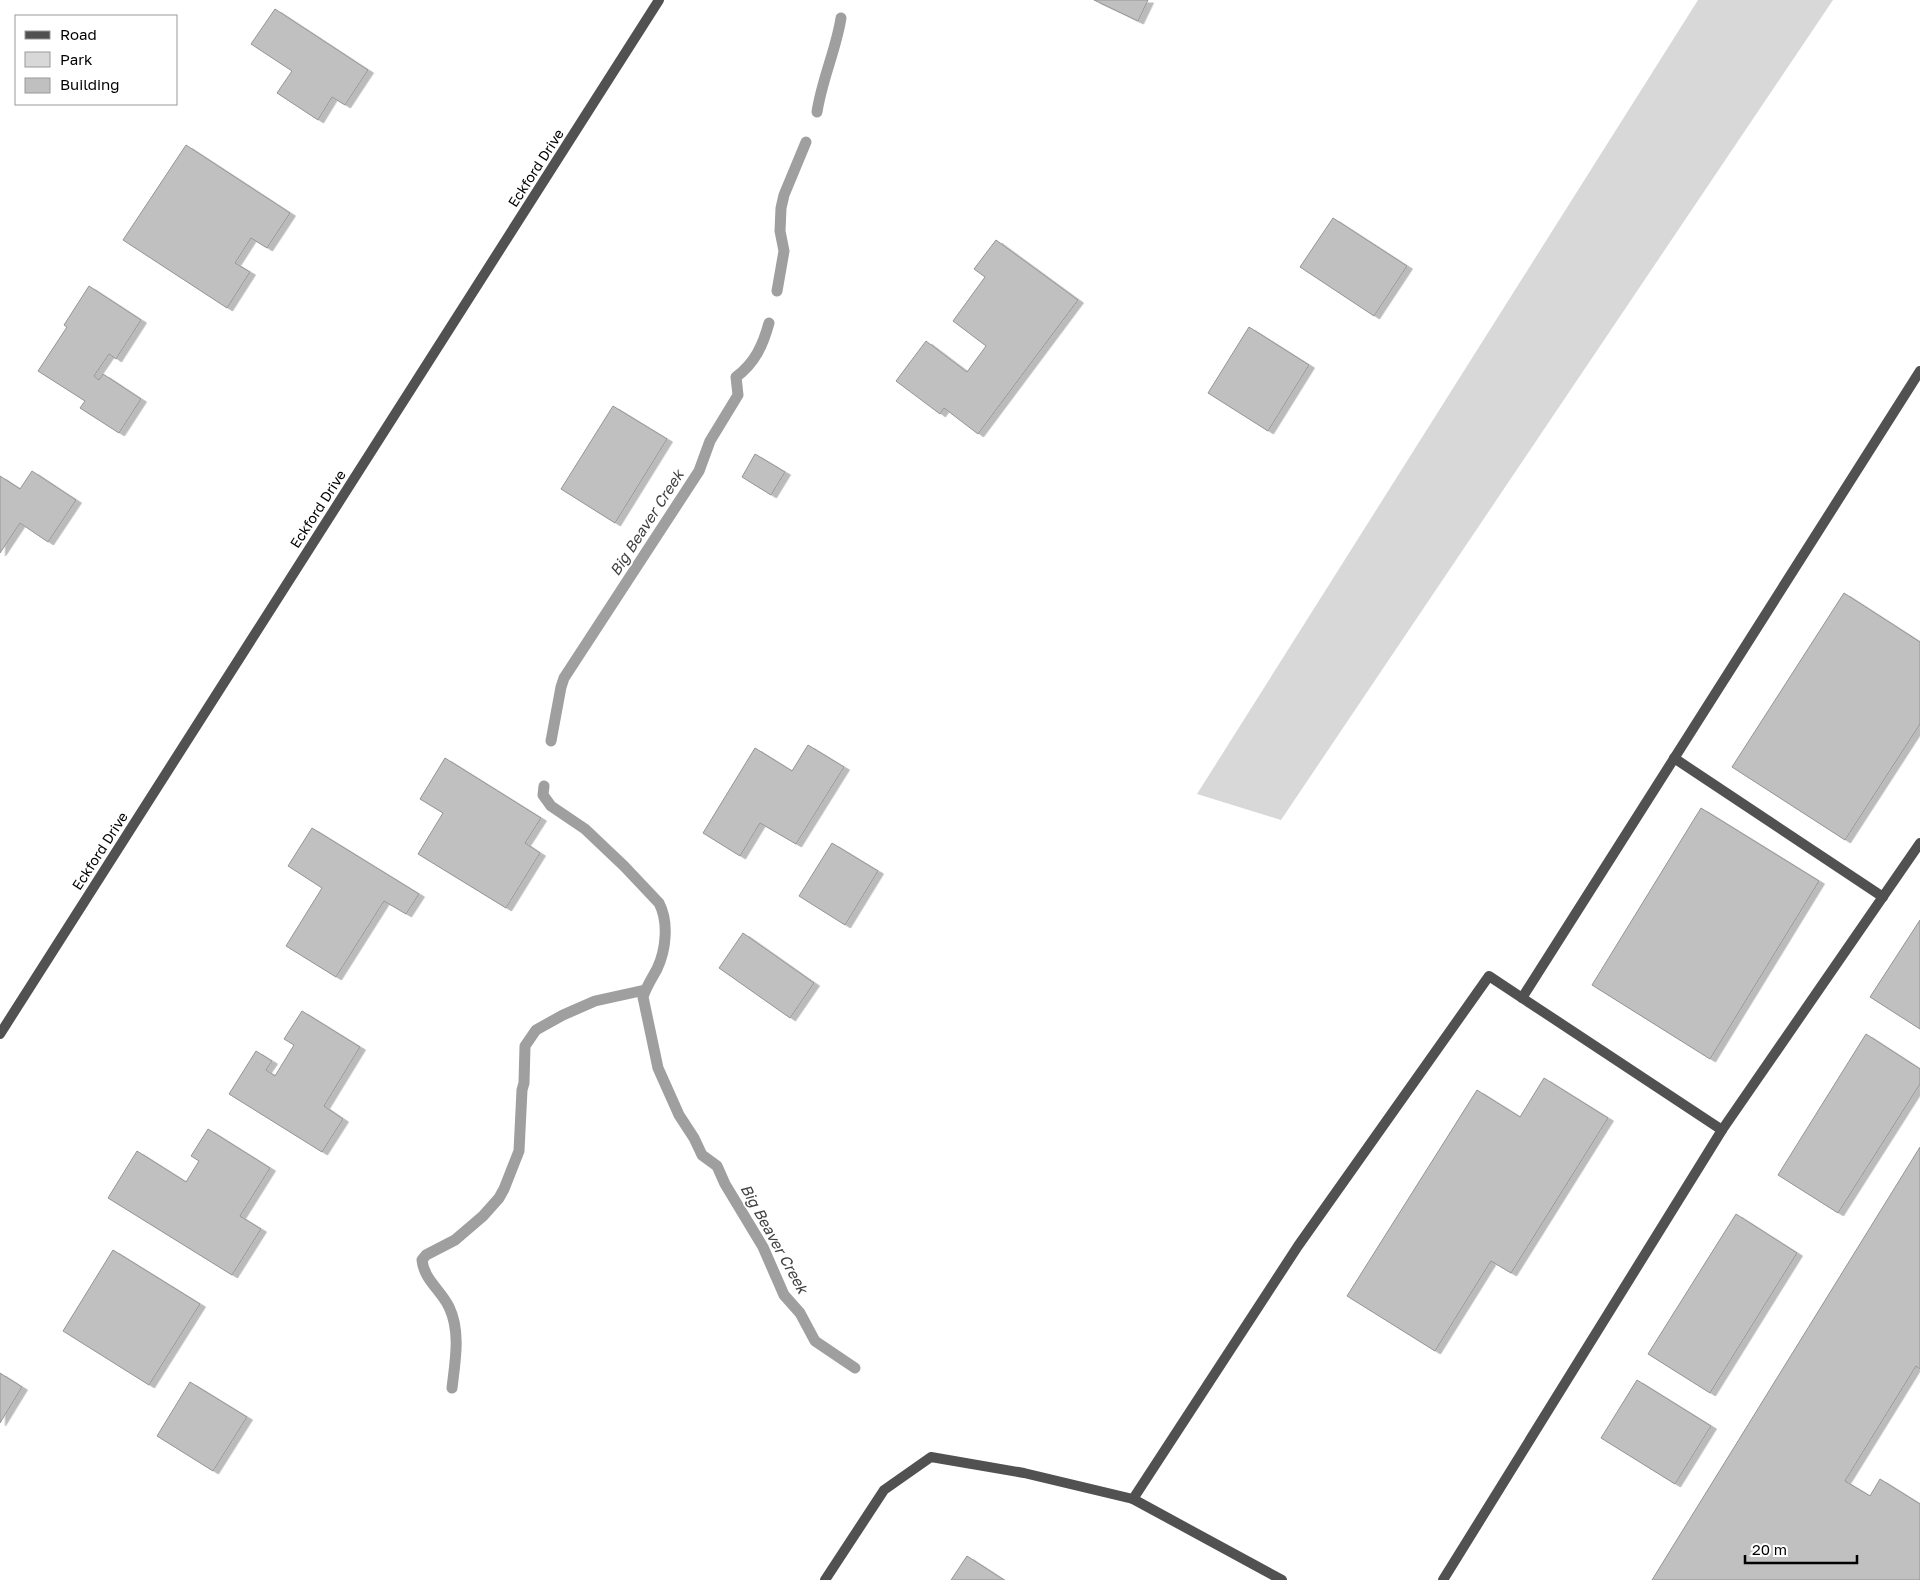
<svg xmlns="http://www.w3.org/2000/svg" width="1920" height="1580" font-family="'Golos Text',sans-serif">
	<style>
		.green { fill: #d8d8d8 }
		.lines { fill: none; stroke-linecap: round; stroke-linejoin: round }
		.stream { stroke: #9f9f9f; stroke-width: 11 }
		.building { fill: #c0c0c0; stroke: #959595; filter: url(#shadow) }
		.lane { stroke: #515151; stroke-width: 10 }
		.street { stroke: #515151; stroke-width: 10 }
		.labels { text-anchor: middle; stroke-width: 4; stroke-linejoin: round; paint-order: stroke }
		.street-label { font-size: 14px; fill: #000; stroke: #fff }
		.water-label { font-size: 15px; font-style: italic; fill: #404040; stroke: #fff }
	</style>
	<defs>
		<filter id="shadow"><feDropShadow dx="5.5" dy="3" stdDeviation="0" flood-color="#0004"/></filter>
	</defs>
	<rect width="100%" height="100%" fill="#fff"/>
	<polygon class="green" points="1698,0 1833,0 1281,820 1197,794"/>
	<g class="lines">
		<g class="stream">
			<path d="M 817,112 C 822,79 836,50 841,18"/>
			<polyline points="777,291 784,251 780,231 781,208 784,195 806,142"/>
			<path d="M 551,741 L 561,687 L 564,678 L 699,471 L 710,441 L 738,395 L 736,377 C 755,363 763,345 769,323"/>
			<path d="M 544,786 L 543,795 L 551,806 L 585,829 L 624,866 L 659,903 C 669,922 666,950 657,969 C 652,978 646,987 643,997 L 658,1068 L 679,1115 L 694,1138 L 702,1155 L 717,1166 L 725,1184 L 763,1247 L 784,1295 L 800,1313 L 815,1341 L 855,1368"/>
			<path d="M 452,1388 C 455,1362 461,1332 449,1307 C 441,1290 424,1280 422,1260 L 426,1255 L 455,1240 L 483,1216 L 499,1198 L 504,1189 L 519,1151 L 522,1090 L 524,1083 L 525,1046 L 536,1030 L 563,1015 L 595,1001 L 645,990"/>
		</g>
	</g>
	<g class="building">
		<polygon points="1094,0 1148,0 1138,21"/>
		<polygon points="275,9 368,70 345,105 332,97 318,120 277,93 292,71 251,44"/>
		<polygon points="186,145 290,213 267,248 251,238 235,263 250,272 227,308 123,240"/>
		<polygon points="1333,218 1407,266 1374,316 1300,267"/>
		<polygon points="996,240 1078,300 978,434 944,408 940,414 896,381 926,341 967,372 986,346 953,321 985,277 974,269"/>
		<polygon points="89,286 141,320 116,359 109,354 94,376 99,380 103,374 141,399 119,433 80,408 85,401 38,371 67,327 64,325"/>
		<polygon points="1249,327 1309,365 1268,431 1208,393"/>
		<polygon points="613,406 667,439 615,523 561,489"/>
		<polygon points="755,454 785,472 771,495 742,477"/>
		<polygon points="32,471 76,500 48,542 20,523 0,553 0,476 20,489"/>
		<polygon points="1844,593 1920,642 1920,724 1845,840 1732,767"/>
		<polygon points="808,745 844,767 796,844 760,823 740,856 703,833 755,748 792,771"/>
		<polygon points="445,758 541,818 525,843 540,853 506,908 418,854 443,813 420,799"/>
		<polygon points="1701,808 1819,881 1710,1059 1592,985"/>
		<polygon points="312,828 419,894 406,914 384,901 336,977 286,946 322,888 288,866"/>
		<polygon points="832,843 878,871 845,925 799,896"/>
		<polygon points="1920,920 1920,1029 1870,997"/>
		<polygon points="743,933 814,983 790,1018 719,968"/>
		<polygon points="302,1011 360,1047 324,1106 343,1119 322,1152 229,1094 256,1051 272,1061 266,1070 275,1076 294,1045 284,1039"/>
		<polygon points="1866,1034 1920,1069 1920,1084 1838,1213 1778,1175"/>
		<polygon points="1544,1078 1608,1118 1511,1273 1491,1261 1435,1351 1347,1296 1477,1090 1520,1117"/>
		<polygon points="208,1129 270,1168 240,1216 261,1229 232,1275 108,1198 137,1151 186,1182 199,1161 191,1156"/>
		<polygon points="1920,1147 1920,1369 1916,1366 1845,1481 1870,1496 1880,1479 1920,1504 1920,1580 1652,1580"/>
		<polygon points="1736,1214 1797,1253 1710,1393 1648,1354"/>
		<polygon points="113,1250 200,1304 149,1385 63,1331"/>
		<polygon points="0,1373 22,1387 0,1423"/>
		<polygon points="1637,1380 1711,1426 1675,1484 1601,1438"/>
		<polygon points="190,1382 247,1417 213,1471 157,1436"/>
		<polygon points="967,1556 1004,1580 951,1580"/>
	</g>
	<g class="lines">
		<g class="lane">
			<polyline points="1674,758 1883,897"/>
			<polyline points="1522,998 1920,371"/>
			<polyline points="1722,1130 1920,843"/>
			<polyline points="1133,1499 1282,1580"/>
			<polyline points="825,1580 884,1490 931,1457 1024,1473 1133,1499 1298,1246 1489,976 1722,1130 1443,1580"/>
		</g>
		<polyline class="street" points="0,1034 659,0"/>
	</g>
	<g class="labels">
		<g class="street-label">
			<text transform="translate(536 168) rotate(-57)" y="5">Eckford Drive</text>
			<text transform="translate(318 509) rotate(-57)" y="5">Eckford Drive</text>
			<text transform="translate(100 851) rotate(-57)" y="5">Eckford Drive</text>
		</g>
		<g class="water-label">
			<text transform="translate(647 523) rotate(-57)" y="5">Big Beaver Creek</text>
			<text transform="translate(774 1239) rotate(61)" y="5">Big Beaver Creek</text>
		</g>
	</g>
	<rect x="15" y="15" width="162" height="90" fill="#ffffff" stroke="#999999"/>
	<rect x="25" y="31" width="25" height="8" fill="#515151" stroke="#999999"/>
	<text x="60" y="40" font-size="15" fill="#000000">Road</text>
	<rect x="25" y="52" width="25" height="15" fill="#d8d8d8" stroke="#999999"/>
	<text x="60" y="65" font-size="15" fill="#000000">Park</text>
	<rect x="25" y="78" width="25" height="15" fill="#c0c0c0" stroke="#999999"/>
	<text x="60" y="90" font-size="15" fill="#000000">Building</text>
	<path d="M1745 1555v8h112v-8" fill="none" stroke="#000000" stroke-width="2.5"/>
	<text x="1752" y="1555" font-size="15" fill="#000000" stroke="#ffffff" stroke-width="4" paint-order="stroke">20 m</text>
</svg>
